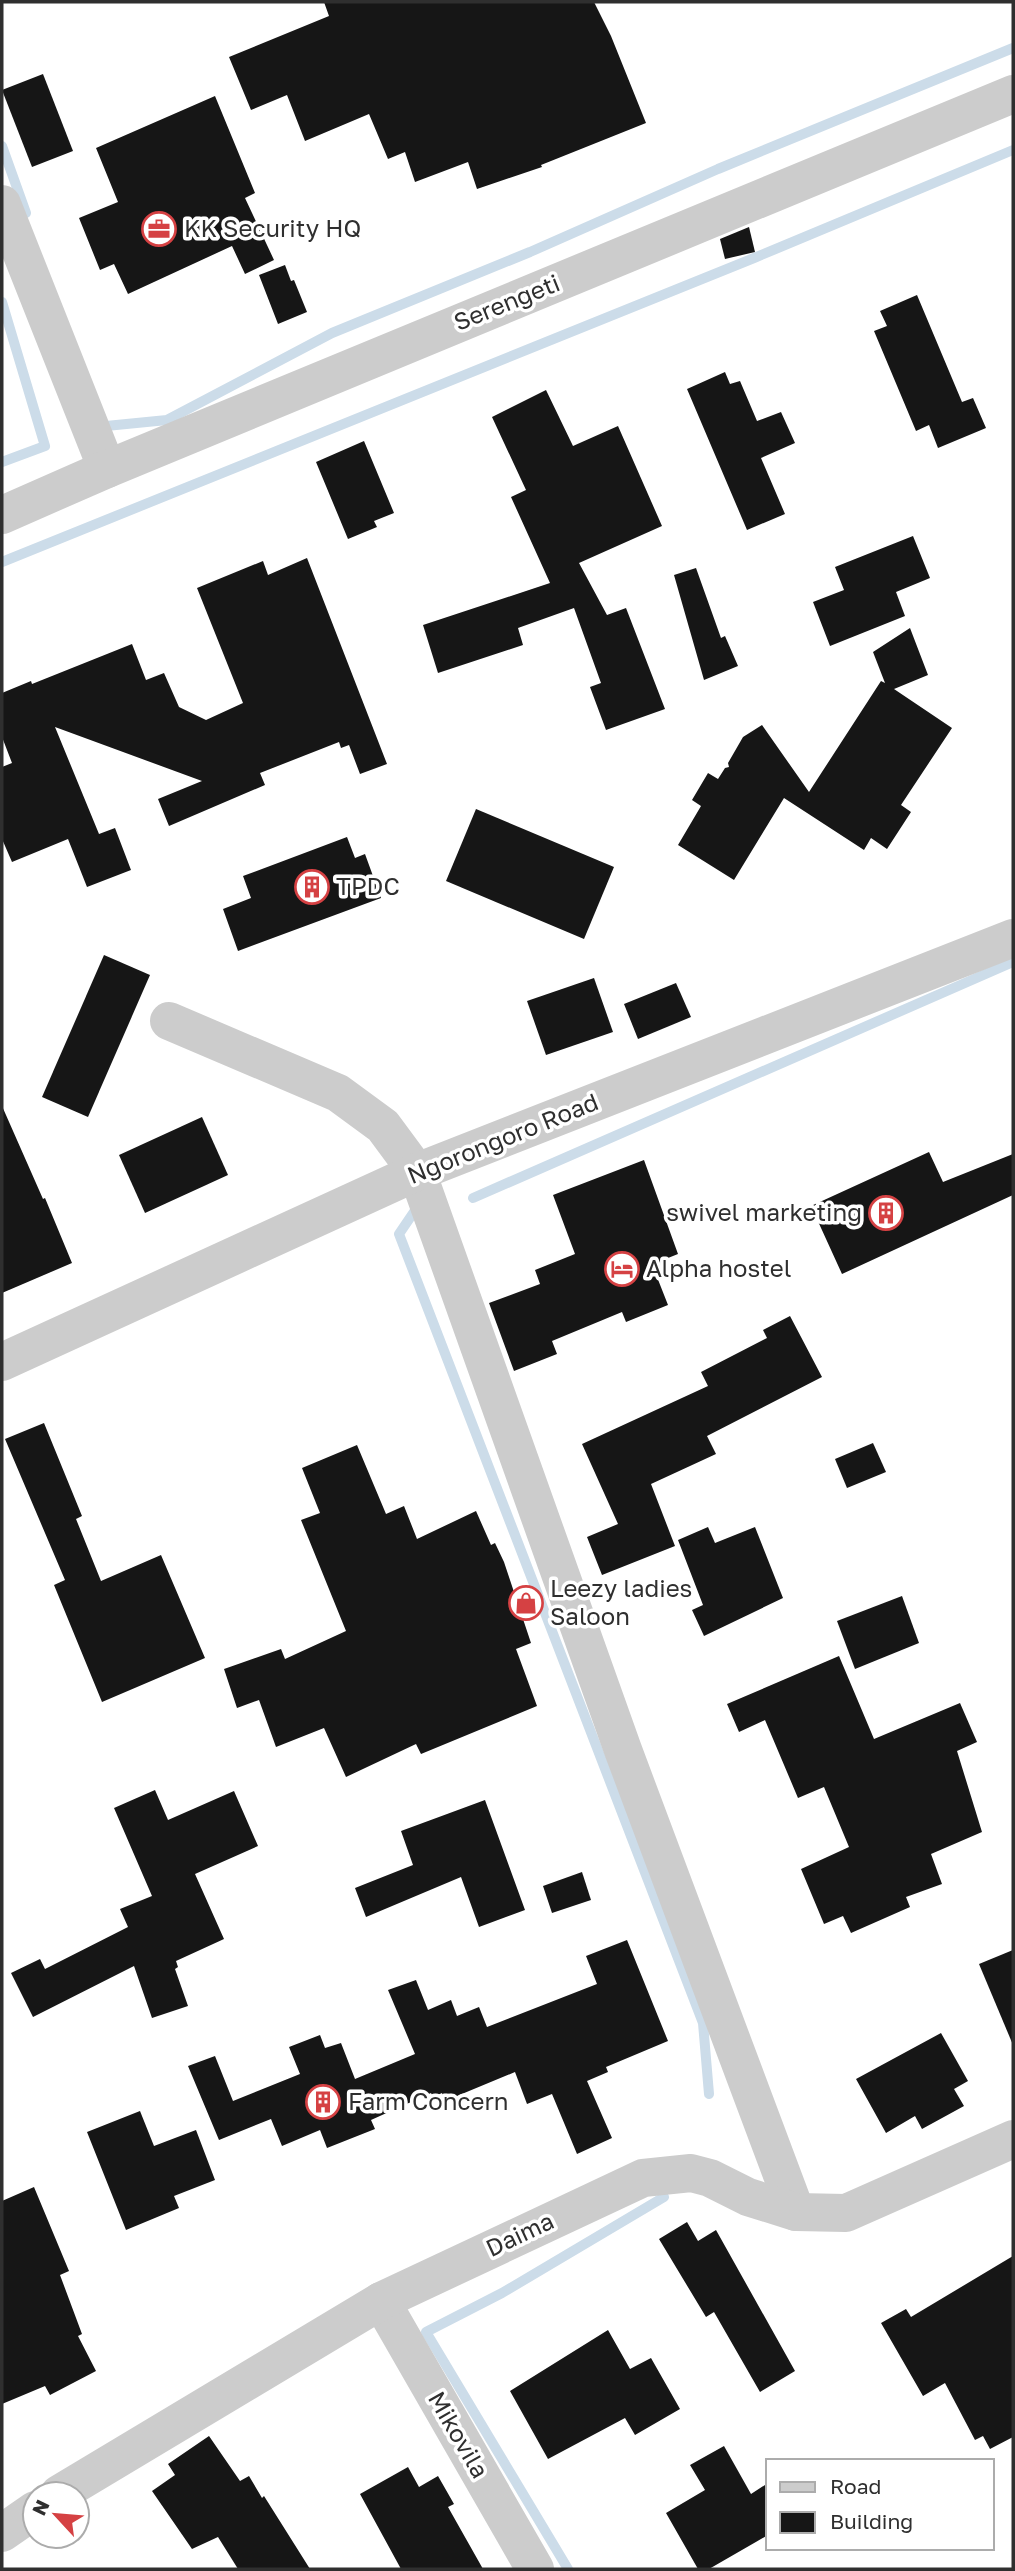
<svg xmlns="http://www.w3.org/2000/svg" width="1015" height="2571" font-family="'Golos Text',sans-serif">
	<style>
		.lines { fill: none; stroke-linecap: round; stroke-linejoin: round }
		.stream { stroke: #ccdce9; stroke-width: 10 }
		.building { fill: #161616 }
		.minor { stroke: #ccc; stroke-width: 38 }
		.labels { text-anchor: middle; stroke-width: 7; stroke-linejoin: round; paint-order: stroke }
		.poi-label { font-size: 24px; fill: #2f2f2f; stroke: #fff; text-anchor: start }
		.street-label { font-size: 24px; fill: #2f2f2f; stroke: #fff }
	</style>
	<rect width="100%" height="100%" fill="#fff"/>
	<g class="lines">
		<g class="stream">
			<polyline points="2,146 26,213"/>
			<polyline points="2,302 45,446 2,462"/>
			<polyline points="96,427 167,420 332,333 530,252 718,169 1013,48"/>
			<polyline points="2,562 754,258 1013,150"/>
			<polyline points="473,1198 1013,962"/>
			<polyline points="418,1206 399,1234 703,2023 709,2094"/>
			<polyline points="568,2569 426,2332 502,2293 664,2197"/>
		</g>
	</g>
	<g class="building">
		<polygon points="324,2 594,2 611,36 646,123 541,165 542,167 477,189 468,162 415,182 405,152 388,159 369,114 305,141 287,95 251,110 229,57 329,16"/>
		<polygon points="43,74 73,151 32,167 2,90"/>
		<polygon points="215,96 255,193 245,198 274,260 245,274 232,246 128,294 114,264 100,270 79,218 118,202 96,148"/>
		<polygon points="749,227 755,252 725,259 720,239"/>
		<polygon points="285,265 291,281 294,280 307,312 278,324 259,275"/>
		<polygon points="917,295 962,402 973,398 986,428 938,448 929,425 916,431 874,331 887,326 880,311"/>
		<polygon points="725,372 730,384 740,381 757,421 781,412 795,443 761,458 785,514 747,530 687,389"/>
		<polygon points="546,390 573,446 618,426 662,526 579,563 607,615 626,608 665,709 606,730 590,687 601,683 574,608 518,628 523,645 438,673 423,625 550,583 511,497 526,490 492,417"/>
		<polygon points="364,441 394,513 374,521 377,527 348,539 316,462"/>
		<polygon points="913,536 930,578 896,592 905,616 830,646 813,602 844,590 835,567"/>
		<polygon points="307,558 387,764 360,774 349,745 341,748 339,742 260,773 265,785 169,826 158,799 202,781 55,727 99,834 115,828 131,870 87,887 68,839 12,862 2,839 2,767 12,763 2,737 2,693 31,681 32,684 132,644 146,680 164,673 179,707 206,720 243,703 197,588 263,561 268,575"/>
		<polygon points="696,568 721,638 725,636 738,666 704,680 674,575"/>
		<polygon points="910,628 928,675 894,689 952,728 901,805 911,812 887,849 871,838 864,850 784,798 734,880 678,845 701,806 692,800 708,773 718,779 725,768 729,767 728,763 743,737 762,725 809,792 881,681 885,683 873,652"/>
		<polygon points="476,809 614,867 584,939 446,881"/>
		<polygon points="347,837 355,858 365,854 381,898 238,951 223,909 251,898 243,876"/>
		<polygon points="104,955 150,975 88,1117 42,1097"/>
		<polygon points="594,978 613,1032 546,1055 527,1001"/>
		<polygon points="676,983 691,1017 638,1039 624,1004"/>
		<polygon points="2,1106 43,1199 45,1198 72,1263 2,1293"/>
		<polygon points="202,1117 228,1175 145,1213 119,1155"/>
		<polygon points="929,1152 943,1182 1013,1154 1013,1195 842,1274 811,1206"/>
		<polygon points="644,1160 678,1254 663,1260 668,1272 657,1277 668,1305 626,1322 622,1312 552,1341 557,1354 514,1371 489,1303 540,1284 535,1270 575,1254 553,1195"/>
		<polygon points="790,1316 822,1377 707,1436 716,1454 651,1484 675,1546 602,1575 587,1537 618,1524 582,1444 708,1386 701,1372 767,1338 763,1330"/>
		<polygon points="44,1423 82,1516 76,1519 101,1581 161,1555 205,1658 102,1702 54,1585 65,1580 5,1439"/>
		<polygon points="873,1443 886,1472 847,1488 835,1459"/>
		<polygon points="357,1445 386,1514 404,1506 417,1539 476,1511 491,1545 495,1543 504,1562 531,1643 516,1649 537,1706 421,1754 416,1744 346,1777 324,1728 276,1747 259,1700 237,1708 224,1669 281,1649 285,1659 346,1631 301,1520 320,1513 302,1468"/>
		<polygon points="708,1527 715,1543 755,1527 783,1598 704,1636 692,1610 703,1605 678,1540"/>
		<polygon points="902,1596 919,1643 855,1669 837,1621"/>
		<polygon points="839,1656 874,1739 960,1703 977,1742 957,1751 982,1832 931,1854 942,1884 906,1897 910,1907 851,1933 843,1916 824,1924 801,1869 849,1847 824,1787 798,1798 765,1720 739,1732 727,1704"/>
		<polygon points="155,1790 168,1820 234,1791 258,1846 195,1874 224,1939 176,1961 178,1967 175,1969 188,2006 152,2018 134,1966 33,2017 11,1973 40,1959 45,1969 128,1927 120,1909 152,1896 114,1808"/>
		<polygon points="485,1800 525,1910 479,1927 461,1877 366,1917 355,1888 413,1865 401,1831"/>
		<polygon points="582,1872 591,1900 552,1913 543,1886"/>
		<polygon points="627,1940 668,2041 606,2067 608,2072 587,2081 612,2138 577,2154 552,2094 527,2104 515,2072 445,2101 442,2093 433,2097 431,2093 371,2120 375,2129 327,2148 320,2130 282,2146 271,2119 219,2140 188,2066 215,2056 233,2101 300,2074 289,2047 320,2035 325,2048 341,2043 355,2079 415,2054 388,1990 416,1980 428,2010 451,2000 457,2016 479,2007 487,2027 597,1984 586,1956"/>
		<polygon points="1013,1950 1013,2045 979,1964"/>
		<polygon points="941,2033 968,2081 954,2089 964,2106 922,2129 915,2116 886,2133 856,2079"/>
		<polygon points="140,2111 154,2146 196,2130 215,2180 174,2196 179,2208 126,2230 87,2132"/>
		<polygon points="34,2187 69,2271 60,2275 82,2334 78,2336 96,2371 50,2395 45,2386 2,2404 2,2201"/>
		<polygon points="687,2222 698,2241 716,2230 795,2371 760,2392 714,2312 706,2317 659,2239"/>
		<polygon points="1013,2256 1013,2437 990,2449 983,2436 975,2440 945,2383 923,2396 881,2323 906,2309 911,2317"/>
		<polygon points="608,2330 630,2369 651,2358 680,2409 635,2435 625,2418 548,2459 510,2391"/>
		<polygon points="209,2436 240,2481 249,2476 262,2498 264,2496 310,2569 238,2569 218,2537 192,2549 152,2491 175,2475 168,2464"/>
		<polygon points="724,2446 751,2494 768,2483 768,2535 709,2569 698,2569 666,2513 705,2490 690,2465"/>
		<polygon points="408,2467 419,2487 438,2476 454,2504 448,2507 483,2569 401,2569 360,2494"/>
	</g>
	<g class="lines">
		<g class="minor">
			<polyline points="2,204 107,469"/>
			<polyline points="2,515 107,469 1013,94"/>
			<polyline points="169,1021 338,1093 383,1126 417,1172 623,1750 796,2212"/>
			<polyline points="2,1362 417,1172 1013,938"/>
			<polyline points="381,2301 535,2569"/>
			<polyline points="59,2494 381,2301 643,2178 691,2173 710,2178 748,2197 796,2212 846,2213 1013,2139"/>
			<polyline points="2,2533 35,2510"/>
		</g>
	</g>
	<defs>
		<g id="office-ring" transform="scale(1.75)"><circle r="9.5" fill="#fff" stroke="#d54143" stroke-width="1.5"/><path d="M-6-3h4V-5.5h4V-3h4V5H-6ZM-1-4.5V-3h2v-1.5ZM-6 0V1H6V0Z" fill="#d54143"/></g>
		<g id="building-ring" transform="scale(1.75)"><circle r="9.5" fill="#fff" stroke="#d54143" stroke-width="1.5"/><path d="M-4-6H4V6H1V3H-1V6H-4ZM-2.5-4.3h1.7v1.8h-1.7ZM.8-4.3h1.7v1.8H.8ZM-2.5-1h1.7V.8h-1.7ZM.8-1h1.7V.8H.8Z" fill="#d54143"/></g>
		<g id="hotel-ring" transform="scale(1.75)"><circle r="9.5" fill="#fff" stroke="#d54143" stroke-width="1.5"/><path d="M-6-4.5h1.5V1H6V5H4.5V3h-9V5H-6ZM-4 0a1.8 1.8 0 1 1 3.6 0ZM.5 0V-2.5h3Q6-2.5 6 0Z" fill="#d54143"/></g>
		<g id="shop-ring" transform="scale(1.75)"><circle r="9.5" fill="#fff" stroke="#d54143" stroke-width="1.5"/><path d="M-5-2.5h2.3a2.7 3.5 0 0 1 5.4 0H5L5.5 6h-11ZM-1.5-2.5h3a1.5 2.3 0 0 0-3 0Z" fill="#d54143"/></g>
	</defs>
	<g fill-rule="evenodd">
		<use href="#office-ring" x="159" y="229"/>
		<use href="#building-ring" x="312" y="887"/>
		<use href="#building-ring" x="886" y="1213"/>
		<use href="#hotel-ring" x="622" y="1269"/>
		<use href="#shop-ring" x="526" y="1603"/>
		<use href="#building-ring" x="323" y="2102"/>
	</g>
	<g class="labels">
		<g class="poi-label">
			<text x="184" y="237">KK Security HQ</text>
			<text x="336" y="895">TPDC</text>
			<text x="862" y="1221" text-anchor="end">swivel marketing</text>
			<text x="646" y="1277">Alpha hostel</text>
			<text x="550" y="1597">Leezy ladies<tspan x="550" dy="28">Saloon</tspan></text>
			<text x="348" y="2110">Farm Concern</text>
		</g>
		<g class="street-label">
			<text transform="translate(507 303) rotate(-22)" y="8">Serengeti</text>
			<text transform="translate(503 1139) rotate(-22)" y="8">Ngorongoro Road</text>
			<text transform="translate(520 2235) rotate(-25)" y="8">Daima</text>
			<text transform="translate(458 2435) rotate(60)" y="8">Mikovila</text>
		</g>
	</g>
	<rect width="1015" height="2571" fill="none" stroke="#2f2f2f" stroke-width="7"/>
	<rect x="766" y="2459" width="228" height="91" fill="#ffffff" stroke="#acacac" stroke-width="2"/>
	<rect x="780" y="2482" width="35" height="10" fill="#cccccc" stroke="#acacac" stroke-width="2"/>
	<text x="830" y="2494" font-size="21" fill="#2f2f2f">Road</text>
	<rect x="780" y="2512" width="35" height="21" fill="#161616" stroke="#acacac" stroke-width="2"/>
	<text x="830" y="2529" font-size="21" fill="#2f2f2f">Building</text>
	<g transform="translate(56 2515) rotate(296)"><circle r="33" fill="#ffffff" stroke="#acacac" stroke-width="2"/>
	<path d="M0-5L12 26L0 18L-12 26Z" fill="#d54143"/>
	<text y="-10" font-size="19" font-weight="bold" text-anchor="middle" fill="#2f2f2f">N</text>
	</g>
</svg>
